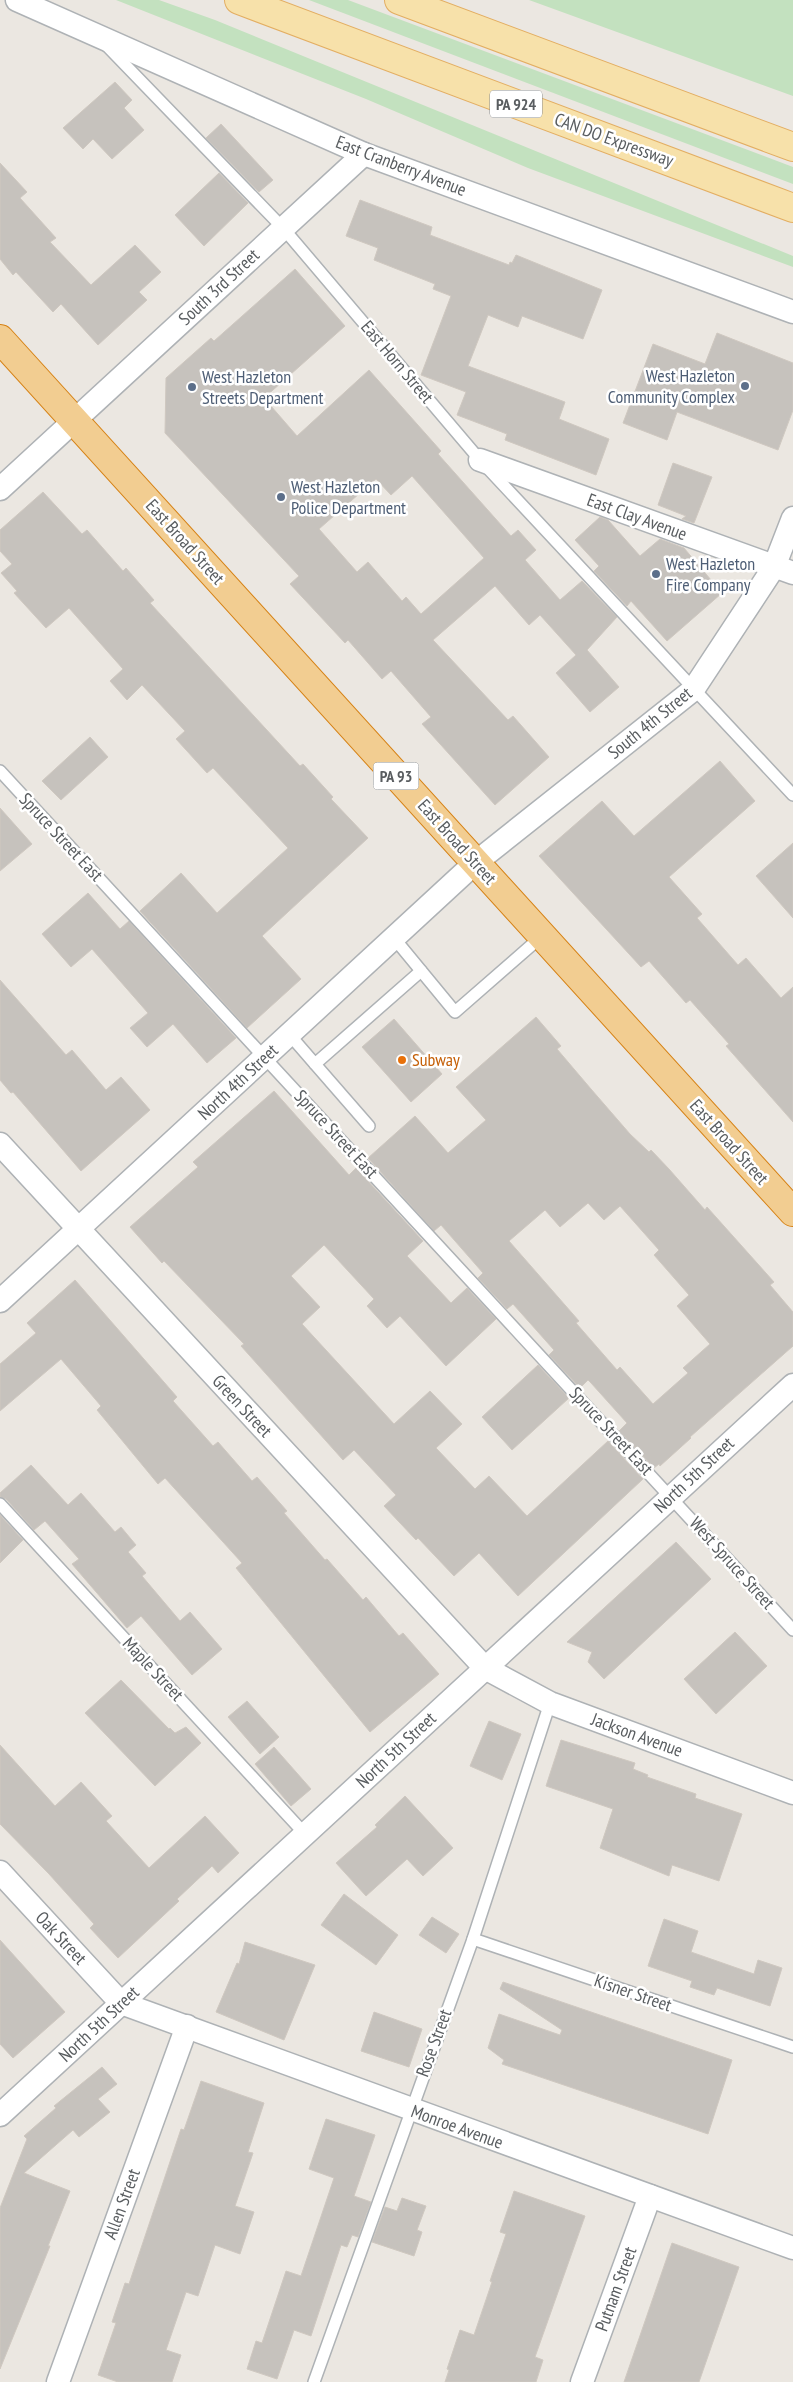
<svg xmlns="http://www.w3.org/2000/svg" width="793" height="2382" font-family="'PT Sans Narrow',sans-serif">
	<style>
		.green { fill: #c3e1bf }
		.building { fill: #c6c2bd; stroke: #cfc8c0; fill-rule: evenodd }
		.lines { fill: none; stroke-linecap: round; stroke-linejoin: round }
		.lane-casing { stroke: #aeb2b5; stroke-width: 14 }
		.street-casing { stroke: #aeb2b5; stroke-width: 25 }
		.primary-casing { stroke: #e3ae62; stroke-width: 30 }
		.highway-casing { stroke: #d68215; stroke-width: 30 }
		.lane { stroke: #fff; stroke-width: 11 }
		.street { stroke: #fff; stroke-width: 22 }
		.primary { stroke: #f7e1aa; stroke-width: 28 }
		.highway { stroke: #f2cd91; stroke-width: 28 }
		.service-dot { fill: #5c6f8a; stroke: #fff; stroke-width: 2 }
		.food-dot { fill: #e8710a; stroke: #fff; stroke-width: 2 }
		.labels { text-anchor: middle; stroke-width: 5; stroke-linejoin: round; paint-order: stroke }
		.shield { fill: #fff; stroke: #8b8e90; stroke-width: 1 }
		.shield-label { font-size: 16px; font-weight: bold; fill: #595d60 }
		.street-label { font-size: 18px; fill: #595d60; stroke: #fff }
		.service-label { font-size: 18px; fill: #4e5e75; stroke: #fff; text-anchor: start }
		.food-label { font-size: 18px; fill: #c56008; stroke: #fff; text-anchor: start }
	</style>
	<rect width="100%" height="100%" fill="#ebe7e1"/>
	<g class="green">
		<polygon points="116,0 159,0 215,20 793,256 793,267 528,168 366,99"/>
		<polygon points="309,0 348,0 793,167 793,184"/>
		<polygon points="529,0 793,0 793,96"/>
	</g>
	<g class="building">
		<polygon points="115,82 132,100 124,108 144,130 112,159 93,139 83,149 63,128"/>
		<polygon points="221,124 273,180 259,192 206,138"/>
		<polygon points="0,163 27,192 20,198 56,238 50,242 91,285 135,245 161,272 139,292 147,300 98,345 61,304 53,312 16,272 13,275 0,259"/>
		<polygon points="219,173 248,203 204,246 175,215"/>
		<polygon points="360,200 432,227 430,235 509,265 510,262 512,263 516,255 602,290 583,339 522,316 518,327 488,315 468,366 565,402 559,419 609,439 596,475 505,440 507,434 457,415 466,392 421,375 451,296 433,289 435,284 374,260 378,248 346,236"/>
		<path d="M 295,269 L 345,326 L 264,398 L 297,436 L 369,370 L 441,451 L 438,454 L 511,536 L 518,530 L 536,550 L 525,560 L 560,600 L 582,581 L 617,617 L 587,650 L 619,687 L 590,712 L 556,673 L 576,655 L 540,615 L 529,625 L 495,586 L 433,640 L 508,720 L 513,716 L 549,757 L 495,805 L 422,724 L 431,717 L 391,671 L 382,679 L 348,640 L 345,643 L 290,584 L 299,576 L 165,433 L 166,378 L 211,338 L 214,341 ZM 412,476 L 484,558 L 421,614 L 406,597 L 402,601 L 368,562 L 357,572 L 319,529 L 376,479 L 391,495 Z"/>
		<polygon points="717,333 793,363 793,410 778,450 677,412 667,440 623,423 653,344 705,364"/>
		<polygon points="673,463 712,477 694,523 682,519 686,516 658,505"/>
		<polygon points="43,492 82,534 87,530 123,571 126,568 154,600 150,603 300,766 303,764 333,797 331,799 368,838 262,936 301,979 247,1028 140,911 181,873 217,913 288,848 213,768 207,773 176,739 185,731 142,685 127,700 110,681 123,669 69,608 46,628 14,593 17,591 1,573 12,564 0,551 0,530"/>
		<polygon points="600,517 608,520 640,556 660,539 684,548 722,593 667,641 631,601 627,606 594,571 599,566 575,540"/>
		<polygon points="90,737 108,757 61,800 42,781"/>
		<polygon points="720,761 755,801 669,877 702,914 697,918 738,965 746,958 781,998 793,987 793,1122 726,1046 729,1044 690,1000 686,1003 649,961 641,967 539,856 602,801 634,836"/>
		<polygon points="0,808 32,844 0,871"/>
		<polygon points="793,843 793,918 756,876"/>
		<polygon points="88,893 120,929 129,921 236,1038 207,1063 173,1024 147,1047 130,1028 148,1013 92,949 71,967 42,934"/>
		<polygon points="0,980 66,1055 72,1050 106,1090 121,1077 150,1110 81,1171 13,1092 11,1093 0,1080"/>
		<path d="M 536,1017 L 561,1046 L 557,1049 L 591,1089 L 630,1134 L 649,1152 L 651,1150 L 669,1169 L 705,1210 L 707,1207 L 774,1282 L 770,1285 L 793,1312 L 793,1346 L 690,1437 L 691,1438 L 660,1466 L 659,1464 L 654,1468 L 619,1431 L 627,1423 L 591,1383 L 588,1380 L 580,1388 L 549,1355 L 554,1350 L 513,1304 L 507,1309 L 478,1278 L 483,1273 L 441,1225 L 434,1231 L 368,1158 L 415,1116 L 448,1153 L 486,1120 L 456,1087 ZM 588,1203 L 604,1220 L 620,1206 L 659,1250 L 654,1255 L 689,1295 L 677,1306 L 710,1344 L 683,1368 L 688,1373 L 653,1404 L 620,1367 L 617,1370 L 576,1323 L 579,1321 L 509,1241 L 545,1210 L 560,1227 Z"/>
		<polygon points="394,1019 442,1074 411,1102 362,1047"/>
		<polygon points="274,1091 349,1175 356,1168 423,1241 407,1256 451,1303 467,1288 496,1319 446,1366 400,1316 387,1328 367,1306 374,1299 324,1245 291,1276 320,1307 302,1324 394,1424 430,1391 462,1424 436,1448 475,1489 489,1476 527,1516 608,1441 643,1479 518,1596 479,1553 454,1576 418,1538 416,1540 384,1506 396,1495 354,1450 343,1460 241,1346 244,1344 164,1261 162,1263 130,1227 198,1167 193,1162"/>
		<polygon points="75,1280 177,1397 173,1401 213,1446 218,1442 252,1481 257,1477 287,1511 284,1513 325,1560 327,1559 363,1600 366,1597 399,1636 403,1633 439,1674 370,1732 236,1568 242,1563 165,1478 158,1484 97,1410 101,1406 61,1359 0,1411 0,1364 36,1333 27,1323"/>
		<polygon points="538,1365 569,1398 512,1450 482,1417"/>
		<polygon points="31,1465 68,1505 81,1493 115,1532 121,1527 136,1545 128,1552 146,1573 142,1576 180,1621 190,1612 222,1649 192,1675 141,1616 127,1628 72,1564 79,1559 45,1521 34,1530 6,1499 0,1497 0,1493"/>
		<polygon points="0,1515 23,1540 0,1563"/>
		<polygon points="676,1542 711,1579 604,1679 588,1662 592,1652 567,1642"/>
		<polygon points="735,1632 767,1666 716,1714 684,1679"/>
		<polygon points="121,1680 169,1729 170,1728 175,1733 186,1727 201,1743 155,1786 85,1713"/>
		<polygon points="247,1701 279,1737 260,1754 228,1717"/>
		<polygon points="489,1721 521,1734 502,1780 470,1766"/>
		<polygon points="561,1740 635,1763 633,1769 648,1775 647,1777 696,1794 695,1798 742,1814 719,1881 672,1865 669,1876 600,1848 613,1809 546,1786"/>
		<polygon points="0,1745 55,1806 81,1782 112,1816 106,1821 149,1868 205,1816 239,1853 218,1873 212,1866 177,1899 179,1901 118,1958 90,1928 94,1924 49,1874 0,1824"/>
		<polygon points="274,1747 311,1789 291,1806 255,1764"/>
		<polygon points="405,1796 453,1848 423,1876 407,1859 366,1896 336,1863 377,1827 375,1825"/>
		<polygon points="344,1894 398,1935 376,1965 321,1925"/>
		<polygon points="432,1917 459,1934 446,1953 419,1935"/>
		<polygon points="664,1919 698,1931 691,1952 754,1974 758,1960 782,1968 770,2006 717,1988 714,1995 690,1987 692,1981 648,1966"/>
		<polygon points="0,1940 65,2012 13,2058 0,2044"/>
		<polygon points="245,1942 315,1965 284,2040 216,2012 237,1963 239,1964"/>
		<polygon points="503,1982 732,2060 708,2134 502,2064 504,2060 488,2048 499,2014 560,2035 562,2030 500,1989"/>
		<polygon points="374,2012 422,2029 409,2067 361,2051"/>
		<polygon points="102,2067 117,2084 98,2099 110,2112 79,2137 73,2130 24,2173 70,2191 48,2246 50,2246 0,2369 0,2208 27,2139 24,2136 56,2108 54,2106"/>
		<polygon points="201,2081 264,2103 248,2152 253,2153 235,2206 254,2212 240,2254 215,2245 198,2296 186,2292 166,2350 181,2355 172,2382 118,2382 98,2375 116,2323 112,2322 125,2283 129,2284 181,2129 184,2130"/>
		<polygon points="326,2119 375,2135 354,2196 371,2202 358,2237 352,2235 347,2247 341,2245 311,2336 294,2330 277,2379 247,2369 256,2341 262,2343 286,2271 301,2276 334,2178 309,2169"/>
		<polygon points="514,2191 585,2216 535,2357 543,2360 536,2382 445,2382 449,2370 447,2369 460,2330 474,2335 492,2282 490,2281 506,2234 500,2232"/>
		<polygon points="402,2198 426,2206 417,2230 422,2232 414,2256 372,2242 385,2207 397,2211"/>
		<polygon points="672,2243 739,2267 699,2382 624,2382"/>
	</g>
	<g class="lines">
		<g class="lane-casing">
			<g id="lane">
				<polyline points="107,46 283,228 480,460 793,795"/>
				<polyline points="0,771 793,1630"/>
				<polyline points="394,938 455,1012 542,936"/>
				<polyline points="289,1034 315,1064 421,971"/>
				<polyline points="315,1064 369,1126"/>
				<polyline points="0,1504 305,1834"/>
				<polyline points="473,1939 793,2047"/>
				<polyline points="314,2382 473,1939 550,1703"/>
			</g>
		</g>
		<g class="street-casing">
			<g id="street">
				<polyline points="17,0 364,154 793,312"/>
				<polyline points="480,460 793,573"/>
				<polyline points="0,489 364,154"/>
				<polyline points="0,1144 485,1668 550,1703 793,1793"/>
				<polyline points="0,1301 475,863 693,690 774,567 793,518"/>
				<polyline points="0,1872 121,2003 793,2248"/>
				<polyline points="0,2115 793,1385"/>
				<polyline points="58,2382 187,2026"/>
				<polyline points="582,2382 650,2196"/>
			</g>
		</g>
		<g class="primary-casing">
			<g id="primary">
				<polyline points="239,0 793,208"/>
				<polyline points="399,0 793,147"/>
			</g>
		</g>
		<g class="highway-casing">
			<polyline id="highway" points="0,339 793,1212"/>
		</g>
		<use href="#lane" class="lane"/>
		<use href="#street" class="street"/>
		<use href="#primary" class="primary"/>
		<use href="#highway" class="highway"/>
	</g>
	<g class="service-dot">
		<circle cx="745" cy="386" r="5"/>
		<circle cx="192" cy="387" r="5"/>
		<circle cx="281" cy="497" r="5"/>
		<circle cx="656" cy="574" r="5"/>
	</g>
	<circle class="food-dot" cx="402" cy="1060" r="5"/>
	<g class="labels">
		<g class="shield">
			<rect x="490" y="90.5" width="52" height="27" rx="4"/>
			<rect x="373.5" y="762.5" width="45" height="27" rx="4"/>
		</g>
		<g class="shield-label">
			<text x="516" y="110">PA 924</text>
			<text x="396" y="782">PA 93</text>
		</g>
		<g class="street-label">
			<text transform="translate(614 140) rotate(20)" y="6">CAN DO Expressway</text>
			<text transform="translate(401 166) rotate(21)" y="6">East Cranberry Avenue</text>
			<text transform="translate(219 287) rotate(-43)" y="6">South 3rd Street</text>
			<text transform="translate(397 362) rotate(50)" y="6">East Horn Street</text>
			<text transform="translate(637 517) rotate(20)" y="6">East Clay Avenue</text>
			<text transform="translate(185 542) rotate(48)" y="6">East Broad Street</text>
			<text transform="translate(650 723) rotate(-39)" y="6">South 4th Street</text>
			<text transform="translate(61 837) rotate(47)" y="6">Spruce Street East</text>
			<text transform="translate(457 842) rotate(48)" y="6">East Broad Street</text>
			<text transform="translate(238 1082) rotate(-43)" y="6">North 4th Street</text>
			<text transform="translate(336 1134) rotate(47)" y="6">Spruce Street East</text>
			<text transform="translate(729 1142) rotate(48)" y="6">East Broad Street</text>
			<text transform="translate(242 1406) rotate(47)" y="6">Green Street</text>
			<text transform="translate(611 1431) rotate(47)" y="6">Spruce Street East</text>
			<text transform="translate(694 1475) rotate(-43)" y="6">North 5th Street</text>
			<text transform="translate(732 1563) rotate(48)" y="6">West Spruce Street</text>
			<text transform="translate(153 1669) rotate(47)" y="6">Maple Street</text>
			<text transform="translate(637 1735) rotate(20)" y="6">Jackson Avenue</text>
			<text transform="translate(396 1750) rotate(-43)" y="6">North 5th Street</text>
			<text transform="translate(61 1938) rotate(47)" y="6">Oak Street</text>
			<text transform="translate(633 1993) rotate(19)" y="6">Kisner Street</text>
			<text transform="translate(99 2024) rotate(-43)" y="6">North 5th Street</text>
			<text transform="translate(434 2043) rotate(-70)" y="6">Rose Street</text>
			<text transform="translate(457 2127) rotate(20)" y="6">Monroe Avenue</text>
			<text transform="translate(122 2204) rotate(-70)" y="6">Allen Street</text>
			<text transform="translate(616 2289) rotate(-70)" y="6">Putnam Street</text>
		</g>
		<g class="service-label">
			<text x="735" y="382" text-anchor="end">West Hazleton<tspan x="735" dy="21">Community Complex</tspan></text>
			<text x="202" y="383">West Hazleton<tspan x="202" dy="21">Streets Department</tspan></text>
			<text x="291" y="493">West Hazleton<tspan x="291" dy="21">Police Department</tspan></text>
			<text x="666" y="570">West Hazleton<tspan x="666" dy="21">Fire Company</tspan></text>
		</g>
		<g class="food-label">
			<text x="412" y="1066">Subway</text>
		</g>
	</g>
</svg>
